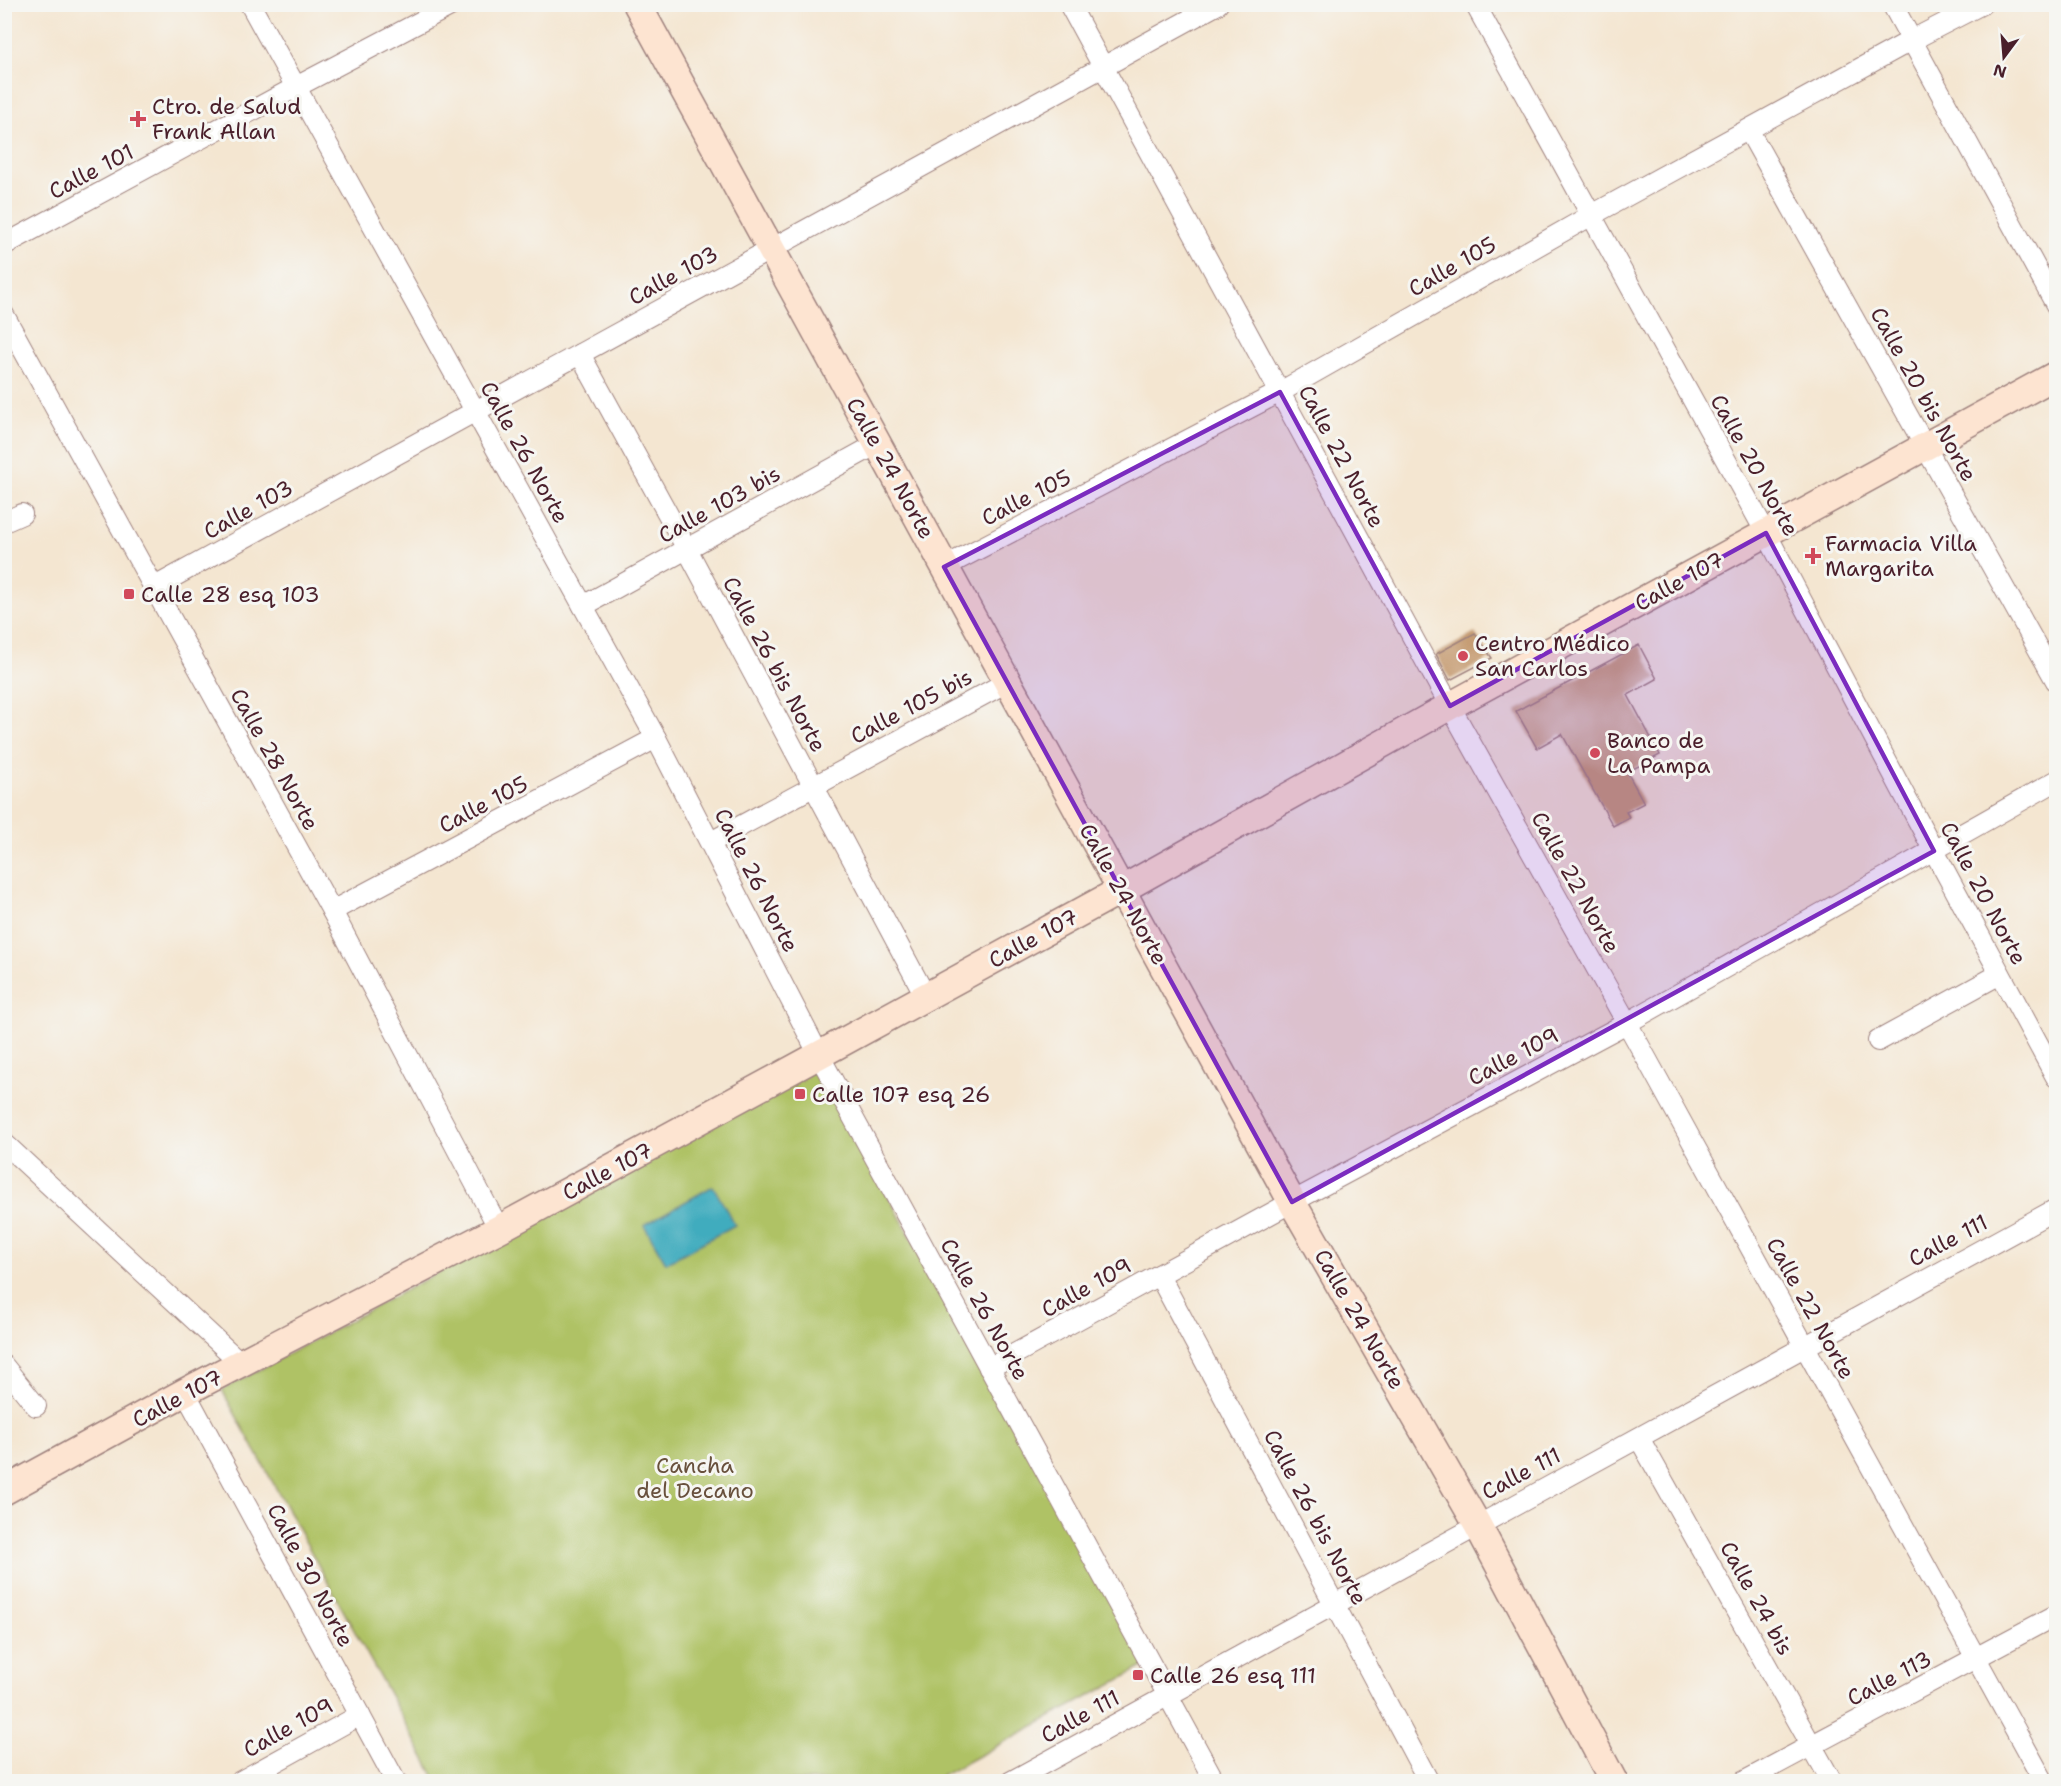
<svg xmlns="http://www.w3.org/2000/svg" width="2061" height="1786" font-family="'Shantell Sans',sans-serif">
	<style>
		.green { fill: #afc265; stroke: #7c7048; stroke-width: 1.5 }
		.water { fill: #40acbe; stroke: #456674; stroke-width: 1.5 }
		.building { fill: #c69d75 }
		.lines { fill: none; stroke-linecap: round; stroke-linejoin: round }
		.street-casing { stroke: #9f827e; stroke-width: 22 }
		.secondary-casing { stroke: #9f827e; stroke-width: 30 }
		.street { stroke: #fff; stroke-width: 20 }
		.secondary { stroke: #fde4d1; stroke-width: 27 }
		.marked { fill: #7b2cbf; fill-opacity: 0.2; stroke: #7b2cbf; stroke-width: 4.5; stroke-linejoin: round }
		.poi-dot { fill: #d1495b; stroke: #f6f6f2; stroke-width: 2 }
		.labels { text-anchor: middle; stroke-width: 6; stroke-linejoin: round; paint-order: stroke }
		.poi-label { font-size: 22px; fill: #4a1f2b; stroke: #f6f6f2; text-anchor: start }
		.street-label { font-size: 22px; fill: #4a1f2b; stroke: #f6f6f2 }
		.park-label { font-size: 22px; fill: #68503c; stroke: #f6f6f2 }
	</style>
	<rect width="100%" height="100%" fill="#f6f6f2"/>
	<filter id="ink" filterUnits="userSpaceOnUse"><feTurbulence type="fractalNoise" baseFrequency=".0167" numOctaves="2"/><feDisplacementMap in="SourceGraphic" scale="12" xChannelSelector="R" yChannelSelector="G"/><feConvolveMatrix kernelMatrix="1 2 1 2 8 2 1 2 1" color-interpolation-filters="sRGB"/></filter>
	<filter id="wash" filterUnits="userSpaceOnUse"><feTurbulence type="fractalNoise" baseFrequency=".008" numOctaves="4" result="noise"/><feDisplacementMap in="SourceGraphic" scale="24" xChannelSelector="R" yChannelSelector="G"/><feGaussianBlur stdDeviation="1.35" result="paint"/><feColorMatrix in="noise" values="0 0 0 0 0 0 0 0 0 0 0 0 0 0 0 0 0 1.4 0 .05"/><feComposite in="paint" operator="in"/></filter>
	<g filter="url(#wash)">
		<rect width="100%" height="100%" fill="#f4e6d1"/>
		<polygon class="green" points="817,1066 1147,1665 932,1781 437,1781 222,1390"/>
		<polygon class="water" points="713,1186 735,1225 666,1263 644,1225"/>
		<g id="blocks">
			<g class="building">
				<polygon points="1475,633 1492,658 1450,680 1436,654"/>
				<polygon points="1639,645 1657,679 1628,695 1660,755 1627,772 1644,803 1626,812 1629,817 1613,826 1562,734 1537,748 1516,711"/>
			</g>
		</g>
	</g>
	<g filter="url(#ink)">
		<use href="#blocks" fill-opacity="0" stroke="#9f827e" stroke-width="1.5"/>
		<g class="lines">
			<g class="street-casing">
				<g id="street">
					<polyline points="250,4 656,738 819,1055 1215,1782"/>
					<polyline points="1069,4 1450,706 1627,1023 2044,1782"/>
					<polyline points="1475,4 1766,533 1934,851 2056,1077"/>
					<polyline points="1892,4 2056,305"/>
					<polyline points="1749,131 2056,681"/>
					<polyline points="4,245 296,87 454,4"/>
					<polyline points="4,315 332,911 499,1229"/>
					<polyline points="580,354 687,549 926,997"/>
					<polyline points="4,522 22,514"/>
					<polyline points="944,567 1280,392 1590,216 1912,40 1982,4"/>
					<polyline points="153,588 1218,4"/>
					<polyline points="583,606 877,444"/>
					<polyline points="711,842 1007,682"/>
					<polyline points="332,911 656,738"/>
					<polyline points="1878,1041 2000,974"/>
					<polyline points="4,1143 242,1364"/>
					<polyline points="1159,1275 1429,1782"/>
					<polyline points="4,1366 36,1406"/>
					<polyline points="989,1368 1292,1202 1627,1023 2056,781"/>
					<polyline points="185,1392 396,1782"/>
					<polyline points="1639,1438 1832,1782"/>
					<polyline points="239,1782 360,1715"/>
					<path d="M 1010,1782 C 1359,1590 1707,1398 2056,1209"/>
					<polyline points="1743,1782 2056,1615"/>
				</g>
			</g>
			<g class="secondary-casing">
				<g id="secondary">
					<polyline points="637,4 1292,1202 1477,1524 1614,1782"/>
					<polyline points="4,1491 185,1392 499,1229 819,1055 1121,890 1450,706 2056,375"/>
				</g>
			</g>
			<use href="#street" class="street"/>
			<use href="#secondary" class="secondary"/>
		</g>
	</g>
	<path class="marked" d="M 1280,392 L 1450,706 L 1766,533 L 1934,851 L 1292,1202 L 944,567 Z"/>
	<g class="poi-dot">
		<path d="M135 110h6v6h6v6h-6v6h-6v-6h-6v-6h6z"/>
		<path d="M1810 547h6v6h6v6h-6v6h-6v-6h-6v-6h6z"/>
		<rect x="123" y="588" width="12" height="12" rx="3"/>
		<circle cx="1463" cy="656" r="6"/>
		<circle cx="1595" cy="753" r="6"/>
		<rect x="794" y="1088" width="12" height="12" rx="3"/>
		<rect x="1132" y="1669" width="12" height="12" rx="3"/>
	</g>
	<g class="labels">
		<g class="poi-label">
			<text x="152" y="114">Ctro. de Salud<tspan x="152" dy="25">Frank Allan</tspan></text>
			<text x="1825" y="551">Farmacia Villa<tspan x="1825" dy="25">Margarita</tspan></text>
			<text x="141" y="602">Calle 28 esq 103</text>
			<text x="1475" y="651">Centro Médico<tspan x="1475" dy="25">San Carlos</tspan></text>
			<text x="1607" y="748">Banco de<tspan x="1607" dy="25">La Pampa</tspan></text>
			<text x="812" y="1102">Calle 107 esq 26</text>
			<text x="1150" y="1683">Calle 26 esq 111</text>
		</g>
		<g class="street-label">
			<text transform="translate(91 171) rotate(-28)" y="8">Calle 101</text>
			<text transform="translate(1452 266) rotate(-30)" y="8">Calle 105</text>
			<text transform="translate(673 275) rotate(-29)" y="8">Calle 103</text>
			<text transform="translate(1924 394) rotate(61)" y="8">Calle 20 bis Norte</text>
			<text transform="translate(525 452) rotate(61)" y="8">Calle 26 Norte</text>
			<text transform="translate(1342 456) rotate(62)" y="8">Calle 22 Norte</text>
			<text transform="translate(1755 465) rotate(61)" y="8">Calle 20 Norte</text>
			<text transform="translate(891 468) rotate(61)" y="8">Calle 24 Norte</text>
			<text transform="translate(1026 497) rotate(-27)" y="8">Calle 105</text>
			<text transform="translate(719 504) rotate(-29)" y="8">Calle 103 bis</text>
			<text transform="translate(248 509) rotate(-29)" y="8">Calle 103</text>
			<text transform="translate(1679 581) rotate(-29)" y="8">Calle 107</text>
			<text transform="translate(775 664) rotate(62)" y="8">Calle 26 bis Norte</text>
			<text transform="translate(911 706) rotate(-28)" y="8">Calle 105 bis</text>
			<text transform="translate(275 759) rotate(61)" y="8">Calle 28 Norte</text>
			<text transform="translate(483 804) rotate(-28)" y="8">Calle 105</text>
			<text transform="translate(757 880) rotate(63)" y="8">Calle 26 Norte</text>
			<text transform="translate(1576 882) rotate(61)" y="8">Calle 22 Norte</text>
			<text transform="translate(1984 893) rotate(62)" y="8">Calle 20 Norte</text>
			<text transform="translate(1124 894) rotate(61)" y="8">Calle 24 Norte</text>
			<text transform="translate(1033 938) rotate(-29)" y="8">Calle 107</text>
			<text transform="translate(1513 1056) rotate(-28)" y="8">Calle 109</text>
			<text transform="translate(607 1171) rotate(-28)" y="8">Calle 107</text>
			<text transform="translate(1948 1240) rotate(-28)" y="8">Calle 111</text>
			<text transform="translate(1086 1287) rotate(-29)" y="8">Calle 109</text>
			<text transform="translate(1811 1308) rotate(61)" y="8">Calle 22 Norte</text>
			<text transform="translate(985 1309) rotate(61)" y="8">Calle 26 Norte</text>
			<text transform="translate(1360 1319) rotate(60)" y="8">Calle 24 Norte</text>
			<text transform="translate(177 1398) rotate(-28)" y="8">Calle 107</text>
			<text transform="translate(1521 1473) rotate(-28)" y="8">Calle 111</text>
			<text transform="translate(1316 1517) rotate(62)" y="8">Calle 26 bis Norte</text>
			<text transform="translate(311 1575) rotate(62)" y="8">Calle 30 Norte</text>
			<text transform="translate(1757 1598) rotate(61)" y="8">Calle 24 bis</text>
			<text transform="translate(1889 1678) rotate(-28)" y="8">Calle 113</text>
			<text transform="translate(1080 1716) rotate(-29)" y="8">Calle 111</text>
			<text transform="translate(288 1727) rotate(-29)" y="8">Calle 109</text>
		</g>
		<g class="park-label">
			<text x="695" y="1473">Cancha<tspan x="695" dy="25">del Decano</tspan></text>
		</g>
	</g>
	<rect width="2061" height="1786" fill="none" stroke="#f6f6f2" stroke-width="24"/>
	<g transform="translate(2004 57) rotate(196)" stroke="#f6f6f2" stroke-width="4.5" paint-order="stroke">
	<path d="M0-4.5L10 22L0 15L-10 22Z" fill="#4a1f2b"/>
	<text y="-9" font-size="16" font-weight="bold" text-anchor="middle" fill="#4a1f2b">N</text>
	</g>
</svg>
